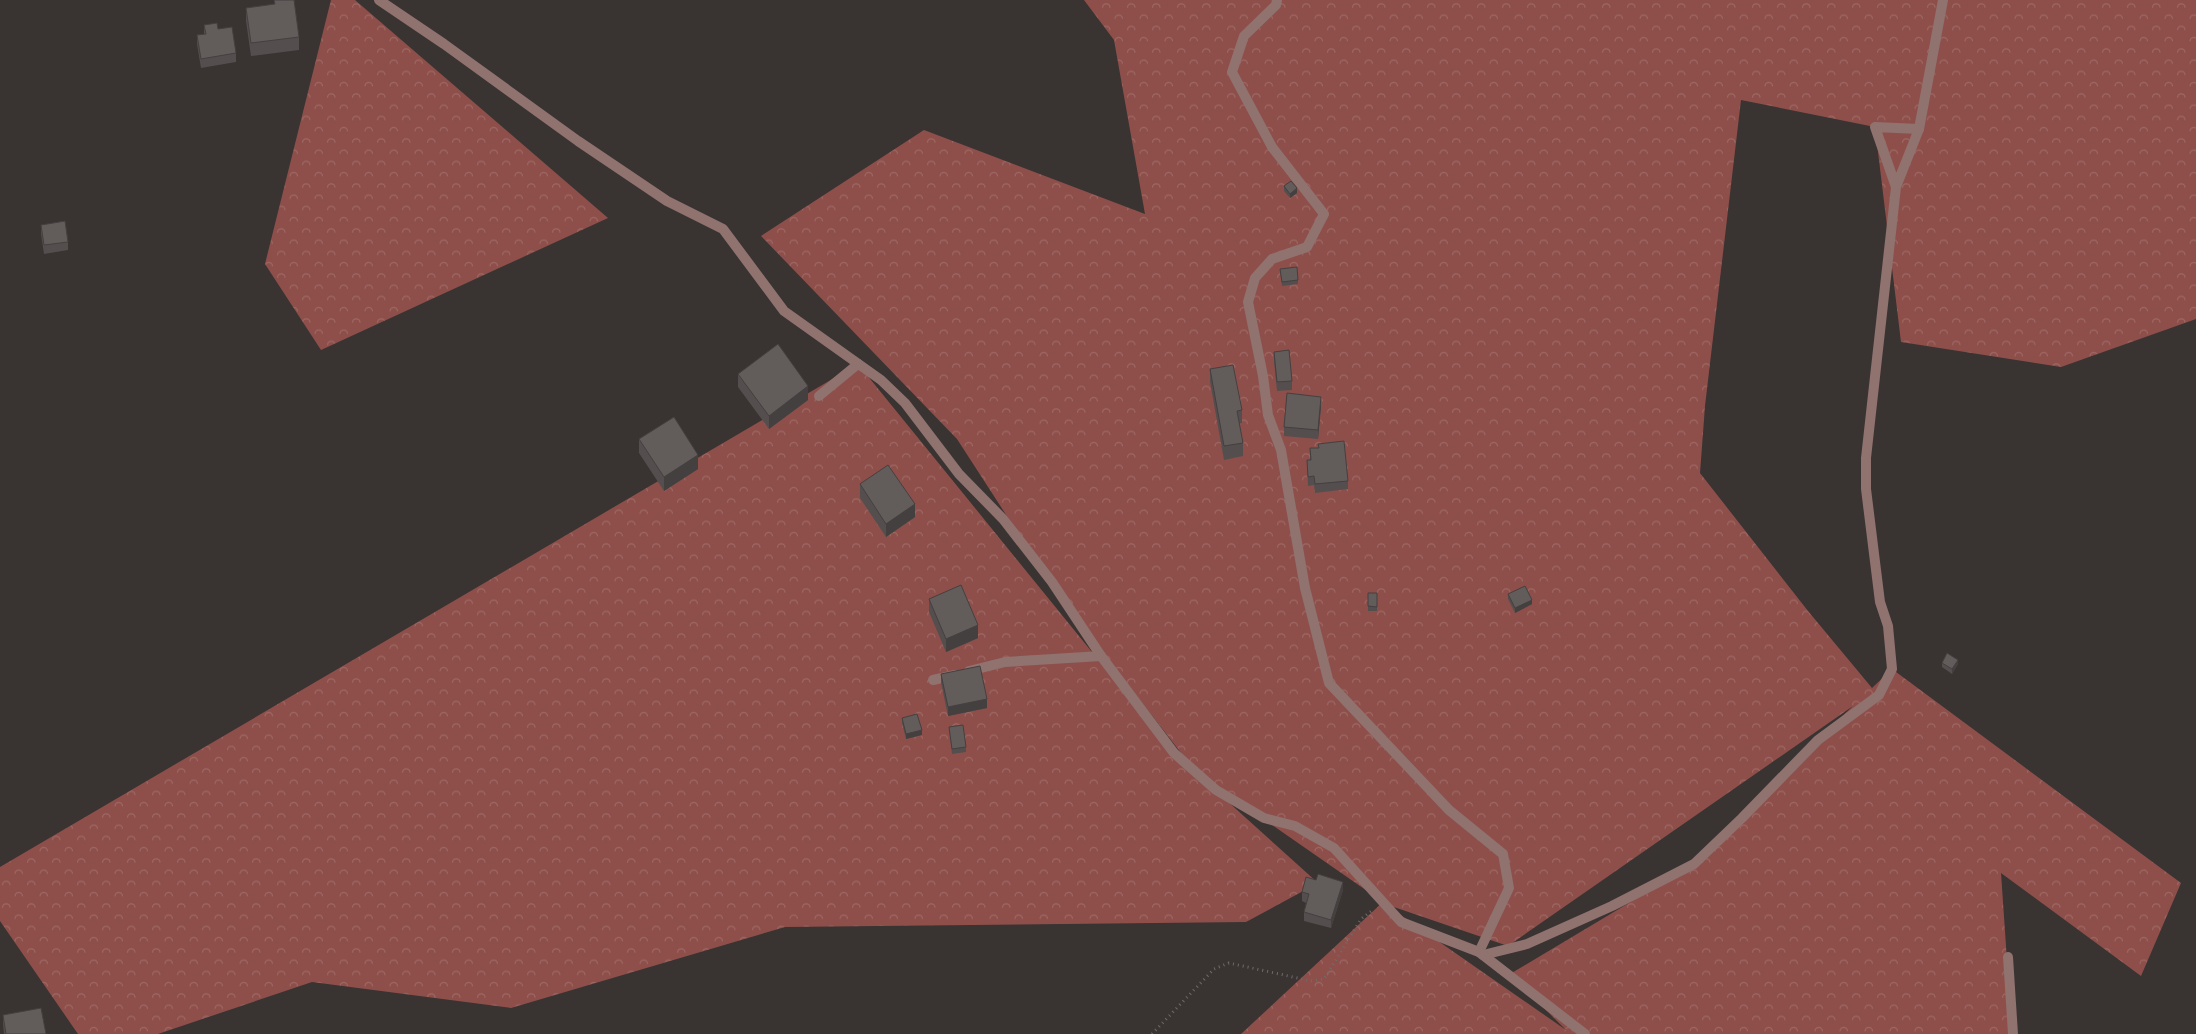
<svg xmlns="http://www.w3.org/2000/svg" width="2196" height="1034" font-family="'Roboto Condensed',sans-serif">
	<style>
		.forest { fill: url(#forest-crowns); fill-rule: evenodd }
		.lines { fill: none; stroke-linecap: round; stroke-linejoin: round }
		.path { stroke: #706b6a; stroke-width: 3; stroke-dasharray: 1 4; stroke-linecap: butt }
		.minor { stroke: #90726f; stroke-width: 10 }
		.tertiary { stroke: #90726f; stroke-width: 10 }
		.wall { fill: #544f4e }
		.shaded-wall { fill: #454040 }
		.building { fill: #625c5b; stroke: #454040 }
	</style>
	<defs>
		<pattern id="forest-crowns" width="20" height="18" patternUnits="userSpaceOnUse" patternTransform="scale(1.25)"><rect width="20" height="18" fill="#8e4f4a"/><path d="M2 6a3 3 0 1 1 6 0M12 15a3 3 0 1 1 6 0" fill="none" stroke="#9e6864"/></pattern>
	</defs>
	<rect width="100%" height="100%" fill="#393332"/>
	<g class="forest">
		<polygon points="331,0 355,0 608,218 321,350 265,264"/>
		<path d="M 1084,0 L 2196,0 L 2196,319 L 2061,367 L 1901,342 L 1875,127 L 1741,100 L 1705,406 L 1700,473 L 1808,611 L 1872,688 L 1892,669 L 2181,883 L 2141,976 L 2001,873 L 2012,1034 L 1241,1034 L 1383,902 L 1196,772 L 1058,595 L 957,439 L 761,236 L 924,130 L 1145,214 L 1114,40 ZM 1853,706 L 1679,873 L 1510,974 L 1566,1030 L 1385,904 L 1508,946 Z"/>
		<polygon points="858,364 1174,753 1318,883 1246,922 785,927 511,1008 312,982 158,1034 78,1034 0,921 0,867"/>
	</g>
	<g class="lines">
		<polyline class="path" points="1152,1034 1214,969 1229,963 1311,981 1324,979 1361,919 1373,910"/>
		<g class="minor">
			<polyline points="1277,0 1276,5 1244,36 1232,72 1272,147 1324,214 1307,247 1272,259 1255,278 1248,302 1263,376 1268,415 1281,450 1305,588 1329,683 1449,810 1503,854 1509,888 1479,952"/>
			<polyline points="1919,129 1943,0"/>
			<polyline points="819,396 858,364"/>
			<polyline points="969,671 1005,662 1101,656"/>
			<polyline points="933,680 955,675"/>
			<polyline points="1483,955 1527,944 1612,906 1694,864 1742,818 1818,740 1879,695 1892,669 1888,626 1880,602 1866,489 1866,458 1896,187 1875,127 1919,129 1896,187"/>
			<polyline points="2008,957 2013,1034"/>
		</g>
		<polyline class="tertiary" points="379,0 444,44 578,141 667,201 723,229 784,311 881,380 905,403 959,474 1003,519 1052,582 1101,656 1174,753 1216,790 1264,818 1295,826 1334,848 1401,922 1479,952 1585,1034"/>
	</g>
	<g class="wall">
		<polygon points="274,0 294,0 299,37 299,50 251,56 246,21 246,8 274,4"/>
		<polygon points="204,25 218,29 236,53 236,62 201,68 197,44 197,35 204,34"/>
		<polygon points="1284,186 1297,193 1290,198 1284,191"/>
		<polygon points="41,225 68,242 68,250 44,254 41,234"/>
		<polygon points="1280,269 1298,280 1298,284 1282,286"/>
		<polygon points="1274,352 1292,381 1292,390 1277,391 1274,361"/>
		<polygon points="1210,369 1242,410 1242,423 1239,424 1243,443 1243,456 1224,460 1210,382"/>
		<polygon points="738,374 808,400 769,429 738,387"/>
		<polygon points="1321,406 1318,439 1284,436 1284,427"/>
		<polygon points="639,439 698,469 664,491 639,453"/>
		<polygon points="1310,448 1348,481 1348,489 1315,493 1314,485 1308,486 1307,460 1310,460"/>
		<polygon points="860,484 915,517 886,537 860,498"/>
		<rect x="1368" y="593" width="9" height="18"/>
		<polygon points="1508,594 1532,604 1515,613 1508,599"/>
		<polygon points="929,599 978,638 946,652 929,612"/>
		<polygon points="1942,663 1958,664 1952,674 1942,667"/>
		<polygon points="941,674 987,708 948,716 941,683"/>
		<polygon points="902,718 922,735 906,739 902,723"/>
		<polygon points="949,727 966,747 966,752 952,754"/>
		<polygon points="1343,890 1331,928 1304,921 1304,912 1306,903 1302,901 1302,892"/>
		<polygon points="3,1015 46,1034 4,1034 3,1024"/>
	</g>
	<g class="shaded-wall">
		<polygon points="1297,188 1297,193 1290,198 1290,194"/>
		<polygon points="808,386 808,400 769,429 769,416"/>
		<polygon points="1321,397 1321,406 1318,439 1318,430"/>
		<polygon points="698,455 698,469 664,491 664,477"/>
		<polygon points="915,504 915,517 886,537 886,524"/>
		<polygon points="1532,600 1532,604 1515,613 1515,608"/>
		<polygon points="978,625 978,638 946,652 946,639"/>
		<polygon points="1958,660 1958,664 1952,674 1952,669"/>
		<polygon points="987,699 987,708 948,716 948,707"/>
		<polygon points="922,730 922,735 906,739 906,734"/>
		<polygon points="1343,882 1343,890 1331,928 1331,920"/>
	</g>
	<g class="building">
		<polygon points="274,0 294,0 299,37 251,43 246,8 275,4"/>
		<polygon points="217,23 218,29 232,27 236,53 201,59 197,35 206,34 204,25"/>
		<polygon points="1291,181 1297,188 1290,194 1284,186"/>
		<polygon points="65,221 68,242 44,245 41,225"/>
		<polygon points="1297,267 1298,280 1282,282 1280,269"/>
		<polygon points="778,344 808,386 769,416 738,374"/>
		<polygon points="1289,350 1292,381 1277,382 1274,352"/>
		<polygon points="1233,365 1242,410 1237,411 1243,443 1224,446 1210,369"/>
		<polygon points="1287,393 1321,397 1318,430 1284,427"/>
		<polygon points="674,417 698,455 664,477 639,439"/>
		<polygon points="1344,441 1348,481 1315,484 1314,476 1308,477 1307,460 1311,460 1310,448 1319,448 1318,444"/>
		<polygon points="888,465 915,504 886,524 860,484"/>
		<polygon points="961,585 978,625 946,639 929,599"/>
		<polygon points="1525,586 1532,600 1515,608 1508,594"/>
		<polygon points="1368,593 1377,593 1377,607 1368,606"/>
		<polygon points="1947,653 1958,660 1952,669 1942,663"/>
		<polygon points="980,666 987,699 948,707 941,674"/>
		<polygon points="917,714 922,730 906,734 902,718"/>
		<polygon points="963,725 966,747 952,749 949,727"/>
		<polygon points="1318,874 1343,882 1331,920 1304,912 1309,894 1302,892 1306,877 1316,880"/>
		<polygon points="41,1008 46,1034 6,1034 3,1015"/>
	</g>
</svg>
